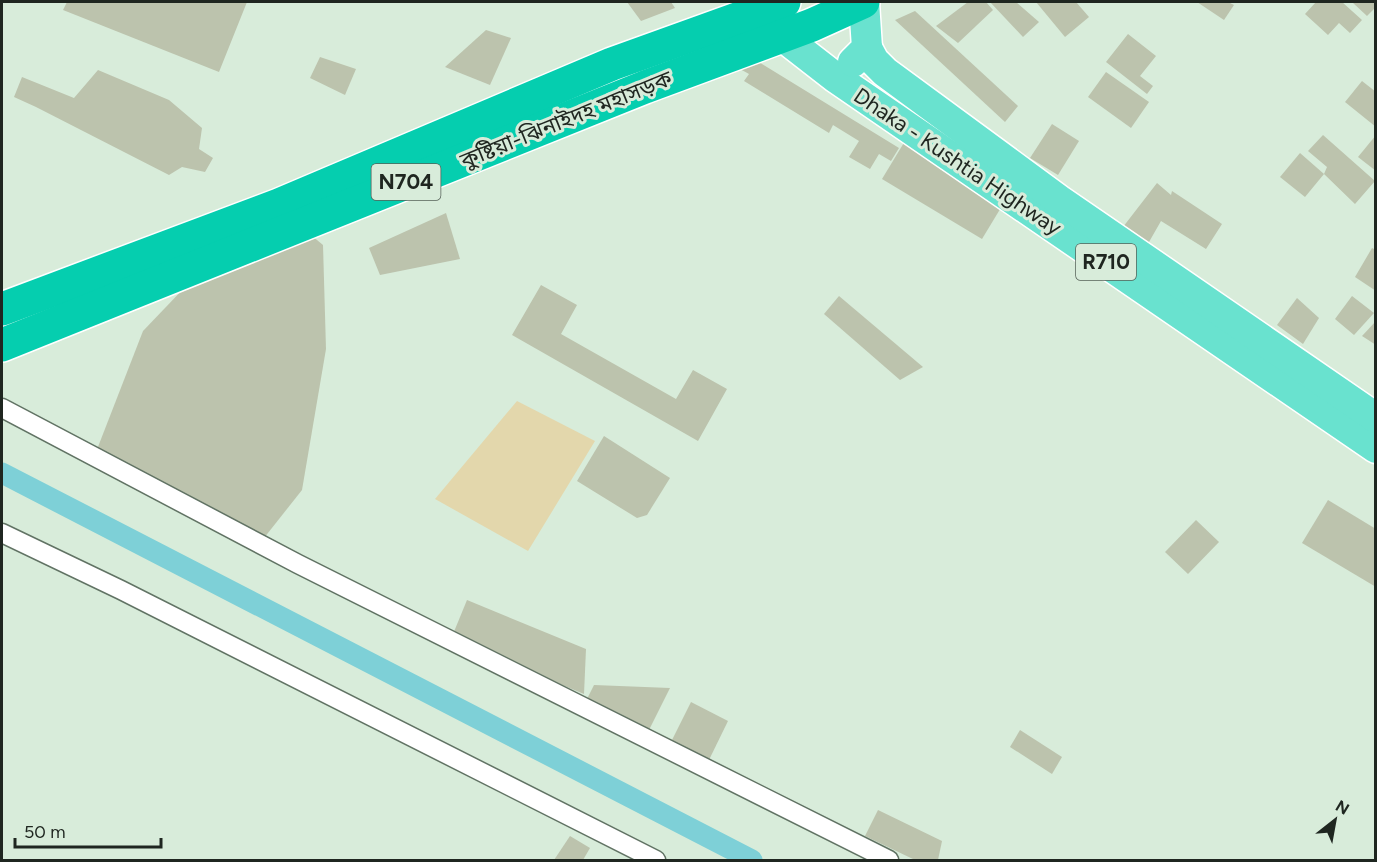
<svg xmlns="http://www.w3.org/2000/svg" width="1377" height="862" font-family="Figtree,'Noto Sans Bengali',sans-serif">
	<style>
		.green { fill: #e3d7ac }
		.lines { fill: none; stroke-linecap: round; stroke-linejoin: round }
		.canal { stroke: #7ed0d7; stroke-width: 21 }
		.building { fill: #bcc3ad }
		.street-casing { stroke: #617364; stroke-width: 21 }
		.primary-casing { stroke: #fff; stroke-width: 33 }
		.highway-casing { stroke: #fff; stroke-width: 36 }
		.street { stroke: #fff; stroke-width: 18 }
		.primary { stroke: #69e2cf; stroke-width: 30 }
		.highway { stroke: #05ceaf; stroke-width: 33 }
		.labels { text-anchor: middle; stroke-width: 6; stroke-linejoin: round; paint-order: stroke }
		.shield { fill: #d8ecda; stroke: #566158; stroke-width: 1.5 }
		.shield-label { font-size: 21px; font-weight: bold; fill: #1f2620 }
		.street-label { font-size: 22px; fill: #1f2620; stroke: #d8ecda }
	</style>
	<rect width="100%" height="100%" fill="#d8ecda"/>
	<polygon class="green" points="517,401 595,441 528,551 435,499"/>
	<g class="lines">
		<polyline class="canal" points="2,473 752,860"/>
	</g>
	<g class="building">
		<polygon points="67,2 247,2 219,72 63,10"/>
		<polygon points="627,2 671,2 675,8 641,21"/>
		<polygon points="968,2 986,2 993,10 958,43 936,26"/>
		<polygon points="990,2 1016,2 1039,22 1023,37"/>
		<polygon points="1036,2 1076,2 1089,17 1065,37"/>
		<polygon points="1197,2 1228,2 1234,5 1224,20"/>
		<polygon points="1316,2 1342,2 1362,20 1350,33 1339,23 1328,35 1305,14"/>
		<polygon points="1352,2 1376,2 1376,7 1367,16"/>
		<polygon points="915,11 1018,106 1005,122 895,20"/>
		<polygon points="486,30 511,38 490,85 445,67"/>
		<polygon points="1128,34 1156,56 1140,76 1153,86 1147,94 1106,62"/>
		<polygon points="749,56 899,148 891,161 879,154 870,169 849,157 859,141 833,125 829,133 744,81 749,74 740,69"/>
		<polygon points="320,57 356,69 345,95 310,78"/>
		<polygon points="98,70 169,100 202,128 199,149 213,158 205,172 182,167 169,175 36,107 14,97 22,77 74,98"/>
		<polygon points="1106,72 1149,102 1131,128 1088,97"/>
		<polygon points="1362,81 1376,92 1376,127 1345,102"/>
		<polygon points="1052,124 1079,141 1058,175 1030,158"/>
		<polygon points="1323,135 1375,181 1355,204 1324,174 1327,167 1308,151"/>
		<polygon points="1376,135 1376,171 1358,157"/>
		<polygon points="905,141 1005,201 982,239 882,179"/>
		<polygon points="1300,153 1324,174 1305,197 1280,177"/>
		<polygon points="1157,183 1171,195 1172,191 1222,224 1206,249 1161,221 1145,249 1123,227"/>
		<polygon points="446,213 460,259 380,275 369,248"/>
		<polygon points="311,235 323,245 326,349 302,490 264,538 96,452 143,331 187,285"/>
		<polygon points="1372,248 1376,250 1376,291 1355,277"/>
		<polygon points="541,285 577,305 561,334 676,399 693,370 727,389 698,441 512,335"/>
		<polygon points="839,296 923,367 900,380 824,314"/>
		<polygon points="1352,296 1374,313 1354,335 1335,319"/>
		<polygon points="1297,298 1319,318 1303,344 1277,325"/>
		<polygon points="1376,321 1376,345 1362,336"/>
		<polygon points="604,436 670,478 647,515 637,518 577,481"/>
		<polygon points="1328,500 1376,529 1376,587 1302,543"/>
		<polygon points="1196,520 1219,542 1188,574 1165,552"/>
		<polygon points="467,600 586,649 584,694 451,639"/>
		<polygon points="594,685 670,688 649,730 587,699"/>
		<polygon points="691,702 728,721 707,764 669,746"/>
		<polygon points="1020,730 1062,757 1052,774 1010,747"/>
		<polygon points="878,810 942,841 938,860 915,860 865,836"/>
		<polygon points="570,836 590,848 583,860 554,860"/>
	</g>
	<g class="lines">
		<g class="street-casing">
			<g id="street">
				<polyline points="2,408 298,564 889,860"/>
				<polyline points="2,533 121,590 656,860"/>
			</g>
		</g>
		<g class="primary-casing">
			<g id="primary">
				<polyline points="771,19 782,36 836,78 1376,448"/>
				<polyline points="867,48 874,61 885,72 1059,200 1376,418"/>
				<polyline points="853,62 867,48 864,2"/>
			</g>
		</g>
		<g class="highway-casing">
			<g id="highway">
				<polyline points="2,309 279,205 612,64 784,2"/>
				<polyline points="2,345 645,87 812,25 863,2"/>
			</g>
		</g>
		<use href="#street" class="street"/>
		<use href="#primary" class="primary"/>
		<use href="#highway" class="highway"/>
	</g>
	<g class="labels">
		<g class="shield">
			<rect x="371.5" y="164" width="69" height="36" rx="4.5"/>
			<rect x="1076" y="244" width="60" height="36" rx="4.5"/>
		</g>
		<g class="shield-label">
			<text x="406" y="189">N704</text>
			<text x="1106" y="269">R710</text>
		</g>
		<g class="street-label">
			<text transform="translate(566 119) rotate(-22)" y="8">কুষ্টিয়া-ঝিনাইদহ মহাসড়ক</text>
			<text transform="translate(958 161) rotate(34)" y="8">Dhaka - Kushtia Highway</text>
		</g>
	</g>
	<rect width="1377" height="862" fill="none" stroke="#1f2620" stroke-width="6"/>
	<g transform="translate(1335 820) rotate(31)" stroke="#d8ecda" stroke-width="4.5" paint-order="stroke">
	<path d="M0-4.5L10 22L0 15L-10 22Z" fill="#1f2620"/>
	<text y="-9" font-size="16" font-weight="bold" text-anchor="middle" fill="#1f2620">N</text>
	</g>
	<path d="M15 838v9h146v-9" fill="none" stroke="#1f2620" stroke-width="3"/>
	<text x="24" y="838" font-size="18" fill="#1f2620" stroke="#d8ecda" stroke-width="4.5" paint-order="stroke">50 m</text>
</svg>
